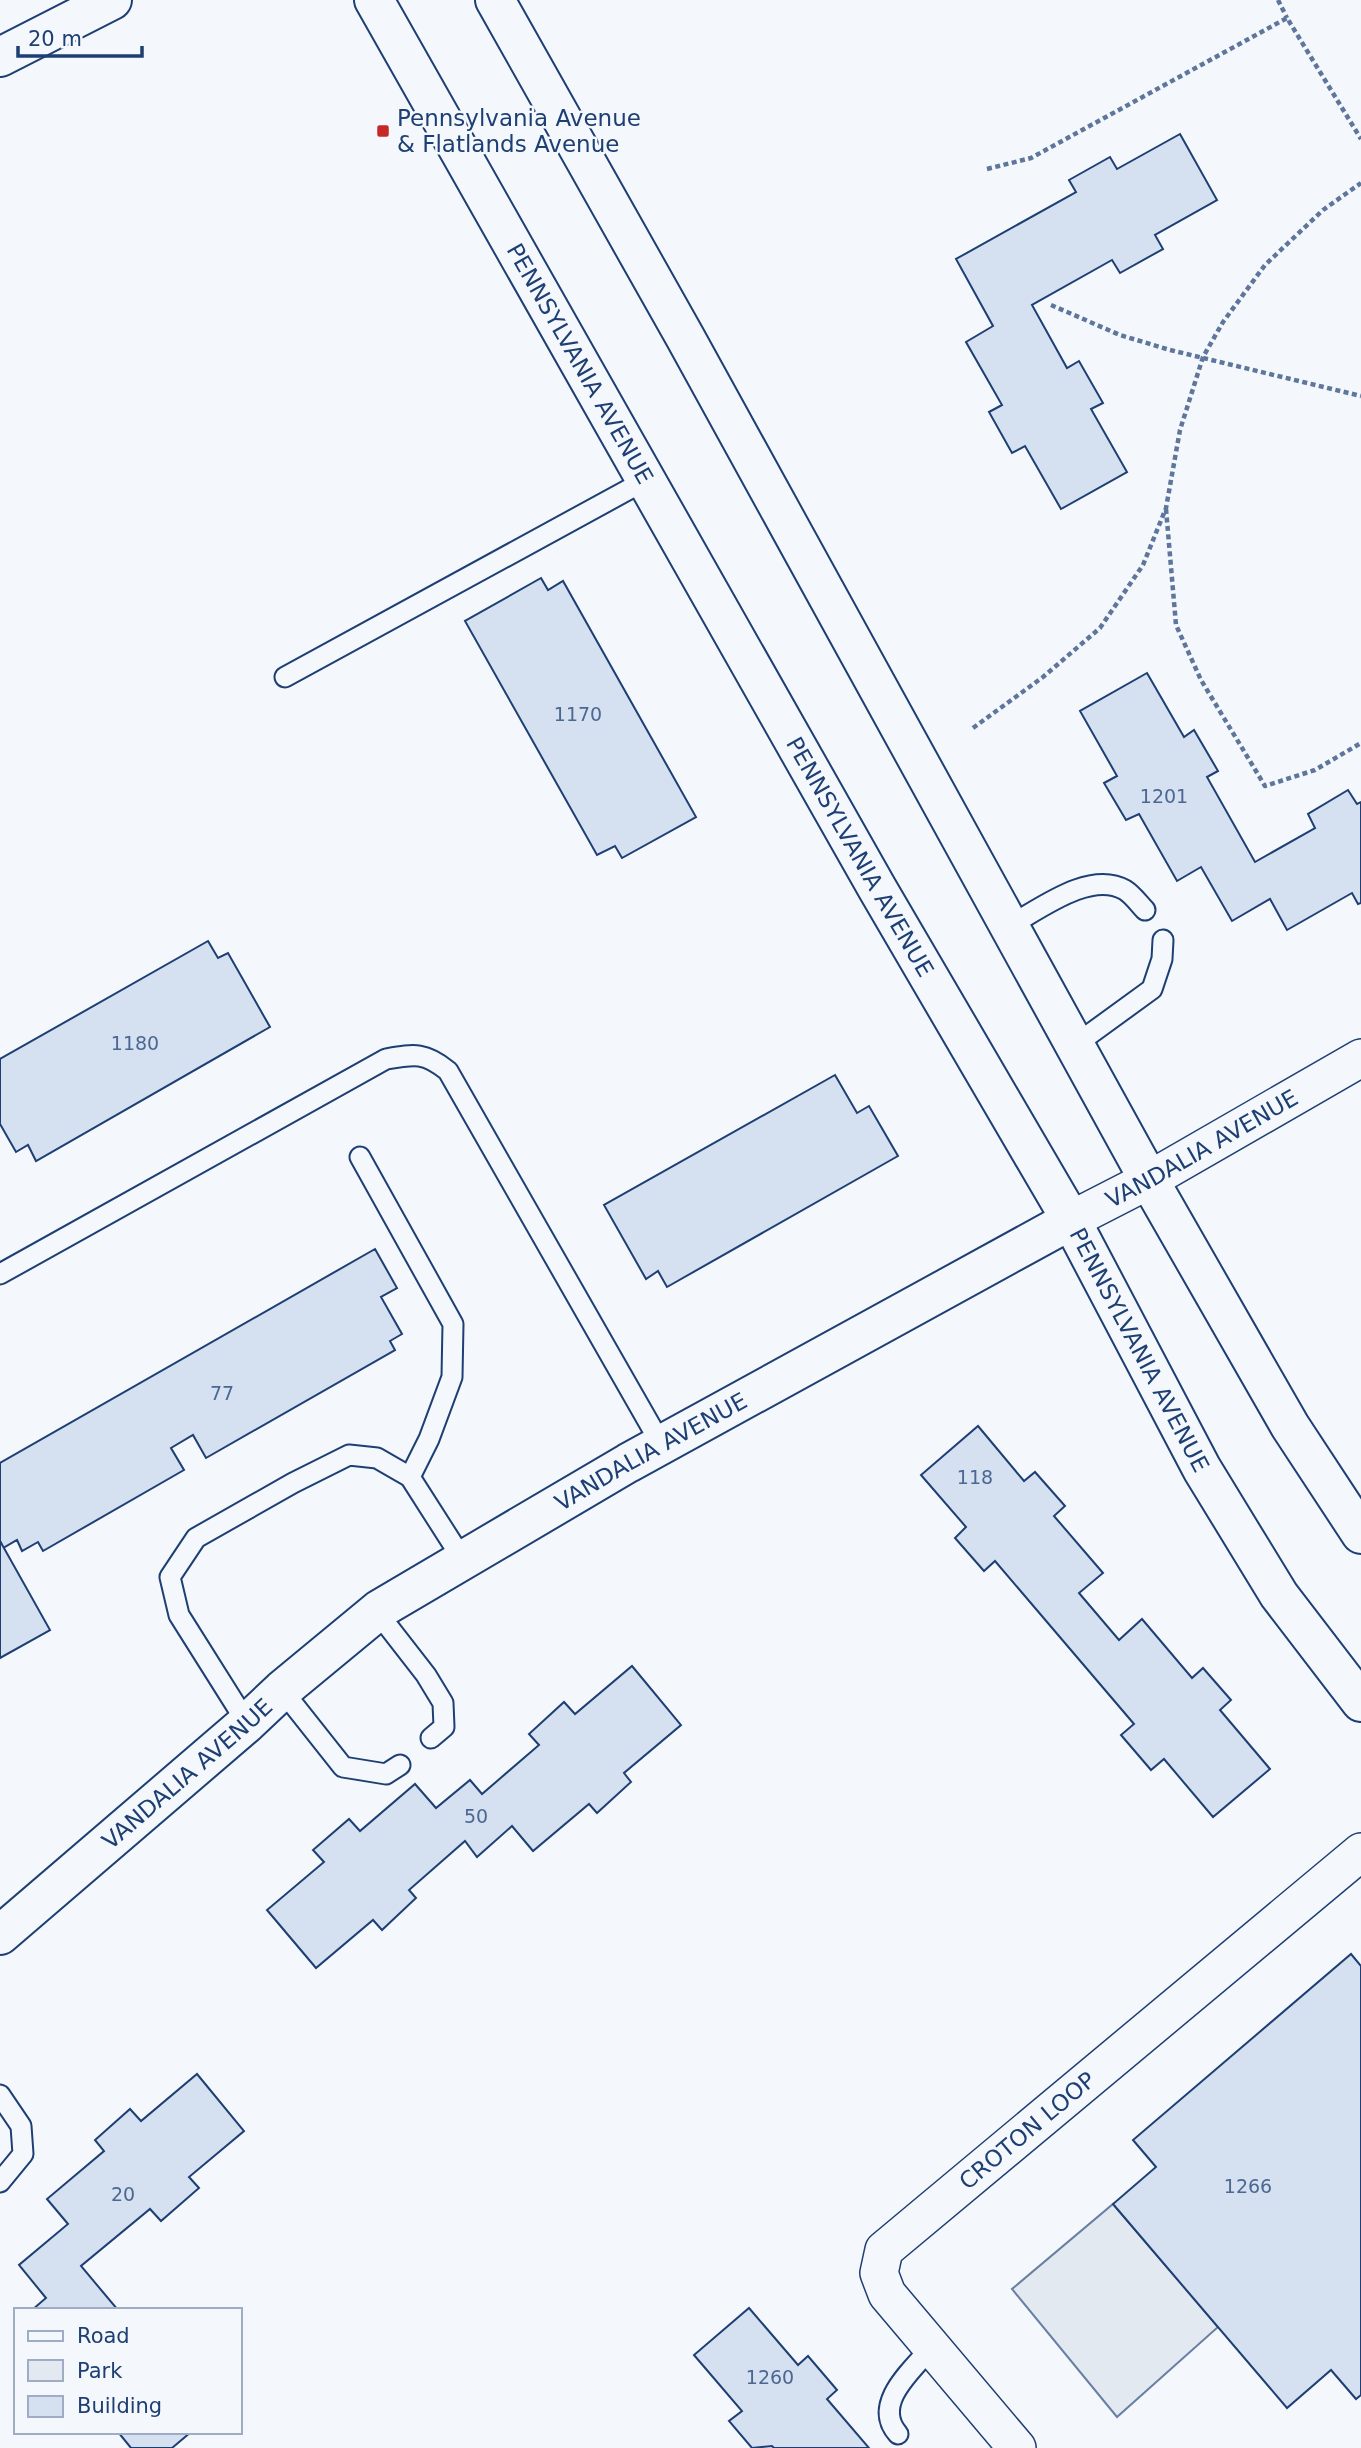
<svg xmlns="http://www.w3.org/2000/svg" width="1361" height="2448" font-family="'DejaVu Sans',sans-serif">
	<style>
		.green { fill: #e3e9f0; stroke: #687fa3; stroke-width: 2 }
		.building { fill: #d5e0f0; stroke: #1d3f73; stroke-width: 2 }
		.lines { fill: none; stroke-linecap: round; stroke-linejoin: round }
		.service-casing { stroke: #1d3f73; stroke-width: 23 }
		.minor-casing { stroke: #1d3f73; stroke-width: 40 }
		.tertiary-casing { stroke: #1d3f73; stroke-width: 42 }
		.secondary-casing { stroke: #1d3f73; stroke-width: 42 }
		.primary-casing { stroke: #1d3f73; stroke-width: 42 }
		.path { stroke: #5e769c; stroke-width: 4.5; stroke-dasharray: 5 3.5; stroke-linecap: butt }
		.service { stroke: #f4f7fb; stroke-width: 19 }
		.minor { stroke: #f4f7fb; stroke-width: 37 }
		.tertiary { stroke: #f4f7fb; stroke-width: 38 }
		.secondary { stroke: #f4f7fb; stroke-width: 38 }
		.primary { stroke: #f4f7fb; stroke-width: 38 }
		.poi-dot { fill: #c62828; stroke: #f4f7fb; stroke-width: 2.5 }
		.labels { text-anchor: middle; stroke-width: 5; stroke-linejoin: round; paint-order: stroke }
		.number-label { font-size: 19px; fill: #4b6792 }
		.poi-label { font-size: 23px; fill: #1d3f73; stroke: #f4f7fb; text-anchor: start }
		.street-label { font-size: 23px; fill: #1d3f73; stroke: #f4f7fb }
	</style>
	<rect width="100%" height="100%" fill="#f4f7fb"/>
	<polygon class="green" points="1113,2204 1218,2327 1117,2417 1012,2289"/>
	<g class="building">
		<polygon points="1180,134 1217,200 1155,235 1163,249 1120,273 1112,260 1032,305 1067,368 1079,361 1103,403 1091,409 1127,472 1061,509 1025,446 1012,453 989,412 1002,405 966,342 993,326 956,259 1076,192 1069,180 1110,157 1117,169"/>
		<polygon points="541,578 548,590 563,581 696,817 622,858 615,846 597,855 465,621"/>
		<polygon points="1147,673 1184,737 1194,730 1218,771 1207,777 1255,862 1315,828 1308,814 1348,790 1357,804 1361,802 1361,903 1358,904 1352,893 1287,930 1270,899 1232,921 1201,867 1177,881 1139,814 1126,820 1104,783 1117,776 1080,711"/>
		<polygon points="208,941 218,958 228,953 270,1027 36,1161 28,1145 16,1152 0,1124 0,1059"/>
		<polygon points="835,1075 857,1113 869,1106 898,1156 667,1287 658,1271 646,1279 604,1205"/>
		<polygon points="375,1249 397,1288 381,1297 402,1334 390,1341 395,1350 206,1458 193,1435 171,1448 184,1470 43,1551 38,1542 22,1551 17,1540 3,1548 0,1541 0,1463"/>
		<polygon points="978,1426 1024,1481 1035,1472 1065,1506 1054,1516 1103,1573 1079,1593 1119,1640 1142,1619 1192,1678 1203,1668 1231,1700 1220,1710 1270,1769 1213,1817 1164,1759 1151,1770 1121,1735 1134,1724 995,1561 984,1571 955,1538 966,1527 921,1475"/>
		<polygon points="0,1541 50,1630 0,1658"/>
		<polygon points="632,1666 681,1725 624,1773 631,1782 597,1813 589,1804 533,1851 512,1826 477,1857 465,1841 409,1890 416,1898 382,1930 373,1920 316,1968 267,1910 324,1862 313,1850 349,1819 360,1831 415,1784 436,1808 470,1780 482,1794 539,1745 529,1734 564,1702 575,1714"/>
		<polygon points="1351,1954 1361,1966 1361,2395 1356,2399 1331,2370 1287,2408 1113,2204 1156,2167 1133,2140"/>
		<polygon points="197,2074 244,2131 189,2177 199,2188 161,2221 150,2209 81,2266 118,2310 32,2310 46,2298 19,2265 68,2224 47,2199 104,2151 95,2140 130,2109 141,2121"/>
		<polygon points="749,2308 798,2365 808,2356 837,2390 827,2399 869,2448 774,2448 772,2446 752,2448 729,2421 742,2411 694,2355"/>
		<polygon points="118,2432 191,2432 172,2448 131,2448"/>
	</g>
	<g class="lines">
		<g class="service-casing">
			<g id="service">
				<polyline points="285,677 646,480"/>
				<path d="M 1009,926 C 1040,909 1090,870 1125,890 C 1133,895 1139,904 1145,910"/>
				<polyline points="1075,1045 1152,989 1162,959 1163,940"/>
				<polyline points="360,1157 453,1324 452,1377 429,1439 410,1477"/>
				<path d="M 0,1274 L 386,1059 C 415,1054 425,1052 448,1071 L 661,1444"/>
				<polyline points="377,1612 426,1675 443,1703 444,1727 431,1738"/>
				<polyline points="282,1690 343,1767 386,1774 400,1765"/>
				<polyline points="247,1723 179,1615 170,1577 196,1538 293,1483 349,1455 377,1458 410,1477 463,1560"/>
				<polyline points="0,2095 21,2126 23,2154 0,2182"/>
				<path d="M 898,2434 C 871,2404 913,2369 932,2347"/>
			</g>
		</g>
		<g class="minor-casing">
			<g id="minor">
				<path id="s1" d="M 1071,1220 L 1149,1180 L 1361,1058"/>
				<path id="s2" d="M 1017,2448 L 887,2294 L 879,2273 L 884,2250 L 1361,1852"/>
			</g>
		</g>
		<g class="tertiary-casing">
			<g id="tertiary">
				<path id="s3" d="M 0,1935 L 247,1723 L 282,1690 L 380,1609 L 628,1463 L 1071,1220"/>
			</g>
		</g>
		<g class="secondary-casing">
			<polyline id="secondary" points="0,57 112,0"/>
		</g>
		<g class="primary-casing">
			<g id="primary">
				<path id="s4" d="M 374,0 L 877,888 L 1071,1220 L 1202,1469 L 1279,1595 L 1361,1702"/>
				<polyline points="495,0 685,337 1149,1180 1290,1426 1361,1534"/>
			</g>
		</g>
		<g class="path">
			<polyline points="1278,0 1287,18"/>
			<polyline points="987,169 1031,158 1287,18 1361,139"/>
			<polyline points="1051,305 1120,335 1170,350 1361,396"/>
			<polyline points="1166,509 1176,625 1201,680 1265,786 1315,770 1361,743"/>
			<polyline points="973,728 1043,677 1100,628 1143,565 1166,508 1180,430 1203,357 1223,322 1265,265 1323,210 1361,183"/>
		</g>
		<use href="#service" class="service"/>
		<use href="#minor" class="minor"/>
		<use href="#tertiary" class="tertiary"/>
		<use href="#secondary" class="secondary"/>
		<use href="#primary" class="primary"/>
	</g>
	<rect class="poi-dot" x="376" y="124" width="14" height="14" rx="3.5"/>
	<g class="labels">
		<g class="number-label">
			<text x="578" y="721">1170</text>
			<text x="1164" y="803">1201</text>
			<text x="135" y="1050">1180</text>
			<text x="222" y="1400">77</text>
			<text x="975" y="1484">118</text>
			<text x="476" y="1823">50</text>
			<text x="1248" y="2193">1266</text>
			<text x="123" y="2201">20</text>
			<text x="770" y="2384">1260</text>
		</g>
		<g class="poi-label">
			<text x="397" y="126">Pennsylvania Avenue<tspan x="397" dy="26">&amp; Flatlands Avenue</tspan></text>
		</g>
		<g class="street-label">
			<text dy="8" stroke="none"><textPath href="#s4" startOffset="418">PENNSYLVANIA AVENUE</textPath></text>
			<text dy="8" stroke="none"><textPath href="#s4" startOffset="985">PENNSYLVANIA AVENUE</textPath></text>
			<text dy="8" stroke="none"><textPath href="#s1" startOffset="149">VANDALIA AVENUE</textPath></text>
			<text dy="8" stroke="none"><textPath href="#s4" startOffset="1552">PENNSYLVANIA AVENUE</textPath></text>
			<text dy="8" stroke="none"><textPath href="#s3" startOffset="814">VANDALIA AVENUE</textPath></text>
			<text dy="8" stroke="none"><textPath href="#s3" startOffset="247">VANDALIA AVENUE</textPath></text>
			<text dy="8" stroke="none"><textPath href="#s2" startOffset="434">CROTON LOOP</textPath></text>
		</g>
	</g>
	<rect x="14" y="2308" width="228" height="126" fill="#f4f7fb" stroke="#9eadc5" stroke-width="2"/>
	<rect x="28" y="2331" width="35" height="10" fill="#f4f7fb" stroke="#9eadc5" stroke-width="2"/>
	<text x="77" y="2343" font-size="21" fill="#1d3f73">Road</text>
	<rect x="28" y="2360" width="35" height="21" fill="#e3e9f0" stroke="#9eadc5" stroke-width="2"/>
	<text x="77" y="2378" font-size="21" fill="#1d3f73">Park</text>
	<rect x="28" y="2396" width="35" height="21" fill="#d5e0f0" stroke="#9eadc5" stroke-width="2"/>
	<text x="77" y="2413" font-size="21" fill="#1d3f73">Building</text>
	<path d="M18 46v10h124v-10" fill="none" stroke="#1d3f73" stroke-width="3.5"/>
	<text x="28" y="46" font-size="21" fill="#1d3f73" stroke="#f4f7fb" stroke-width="5" paint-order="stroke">20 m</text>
</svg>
